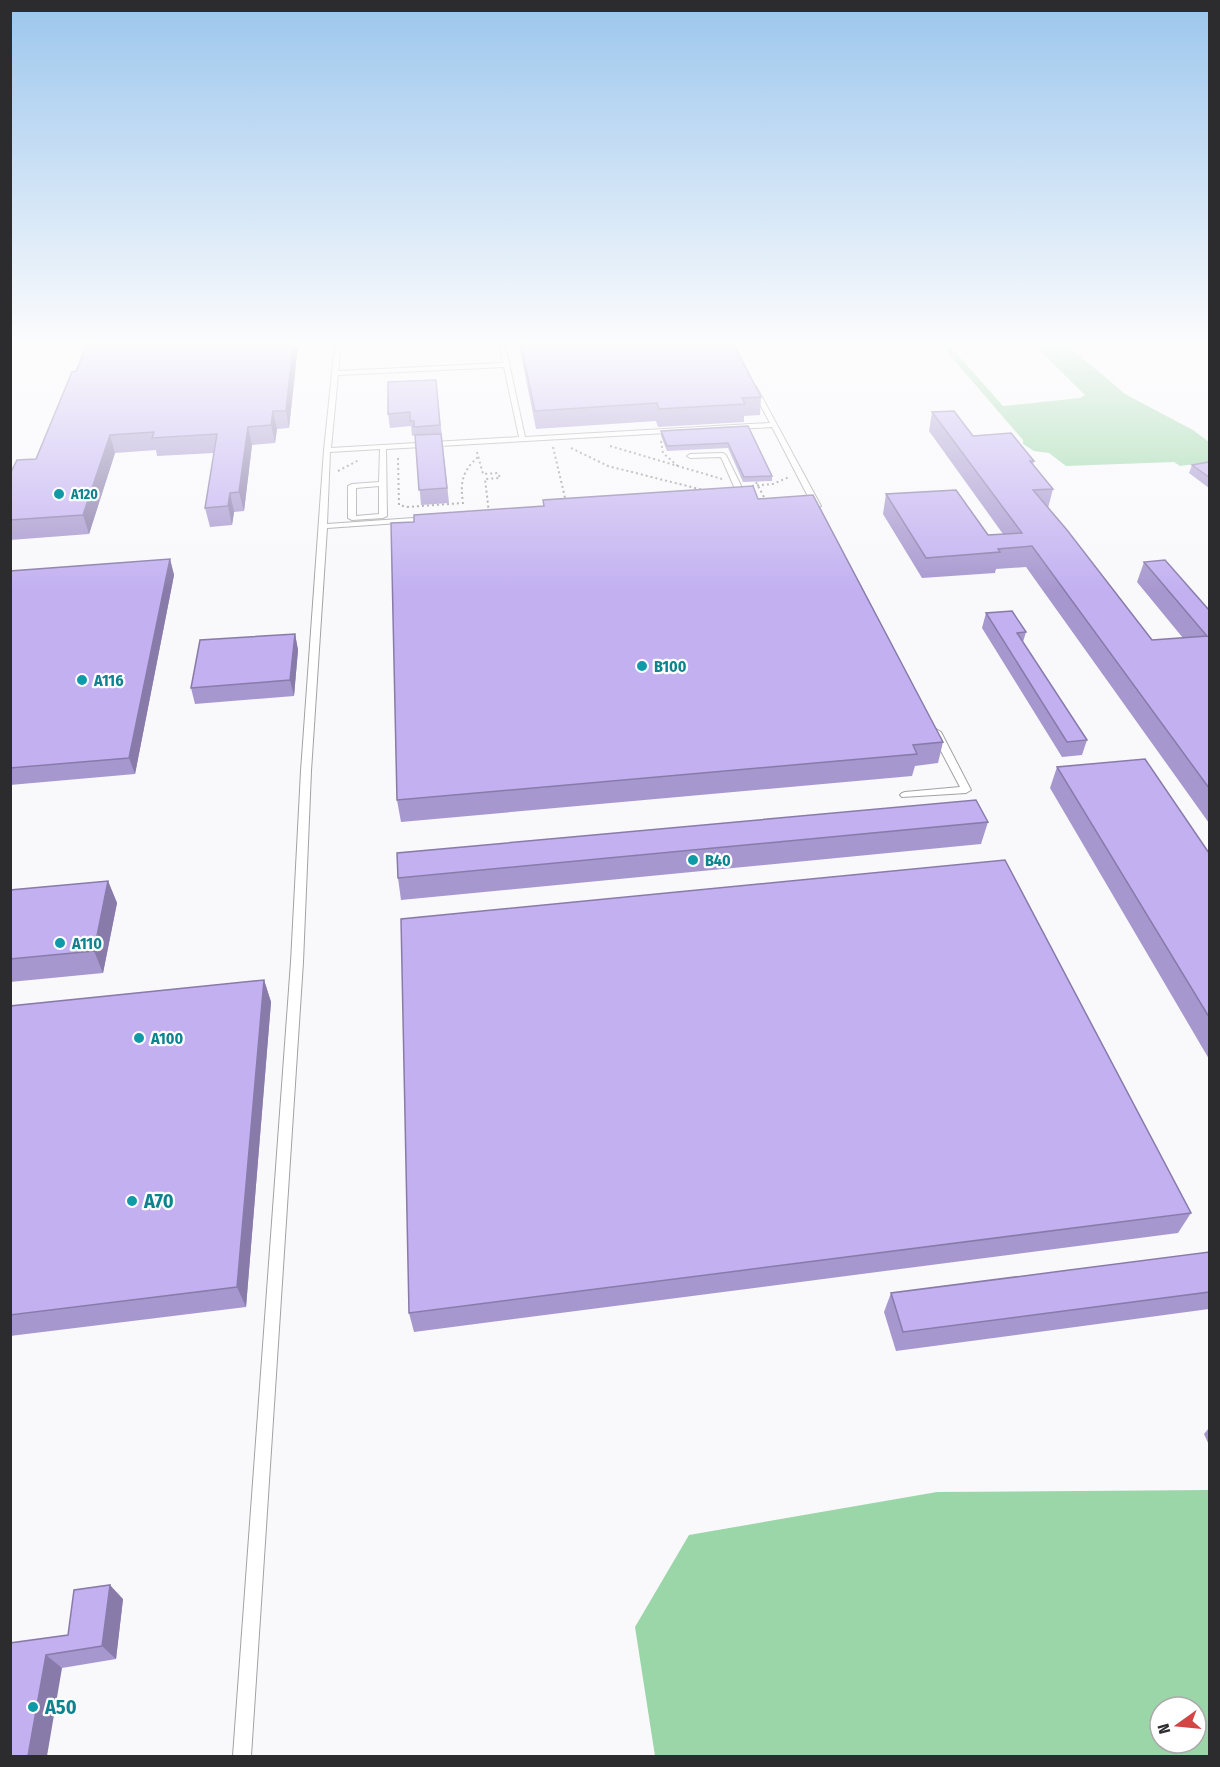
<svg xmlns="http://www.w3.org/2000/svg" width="1220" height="1767" font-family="'Fira Sans Condensed',sans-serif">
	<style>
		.green { fill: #9ad6a7; fill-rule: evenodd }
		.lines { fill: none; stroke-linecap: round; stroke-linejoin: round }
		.service-casing { stroke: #a2a2a4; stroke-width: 2 }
		.path { stroke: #929193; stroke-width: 2; stroke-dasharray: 2 3; stroke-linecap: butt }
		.service { fill: #fff; fill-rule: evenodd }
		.wall { fill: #a797cf }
		.shaded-wall { fill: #887ba9 }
		.building { fill: #c2b0f1; stroke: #887ba9; stroke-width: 1.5 }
		.culture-dot { fill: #0f9aa8; stroke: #fff; stroke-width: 2 }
		.labels { text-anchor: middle; stroke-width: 4.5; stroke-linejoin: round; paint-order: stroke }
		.far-culture-label { font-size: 14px; font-weight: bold; fill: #0d838f; stroke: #fff; text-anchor: start }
		.culture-label { font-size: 16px; font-weight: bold; fill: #0d838f; stroke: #fff; text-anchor: start }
		.near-culture-label { font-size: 20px; font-weight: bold; fill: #0d838f; stroke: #fff; text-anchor: start }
	</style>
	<rect width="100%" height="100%" fill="#f9f8fb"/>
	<g class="green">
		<polygon points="941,345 949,345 1003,406 1080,398 1085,395 1034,345 1067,345 1125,394 1193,430 1209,442 1209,462 1180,466 1174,462 1066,466 1049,453 1034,451 1023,444 1023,440"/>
		<path d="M 1209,1490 L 1209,1756 L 655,1756 L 635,1627 L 689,1535 L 937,1492 ZM 1160,1707 L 1196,1707 L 1196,1743 L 1160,1743 Z"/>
	</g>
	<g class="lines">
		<g class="service-casing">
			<g id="service">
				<path d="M 335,345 L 341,345 L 338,371 L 503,363 L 499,345 L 505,345 L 525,437 L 770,423 L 751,387 L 756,386 L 821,506 L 817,508 L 813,506 L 772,427 L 386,449 L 387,516 L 383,518 L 352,520 L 348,518 L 348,486 L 352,484 L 379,482 L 380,449 L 330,452 L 327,524 L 428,517 L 432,519 L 428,521 L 327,528 L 311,771 L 303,962 L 251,1756 L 233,1756 L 291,962 L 301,771 L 324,450 ZM 504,367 L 519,437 L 331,448 L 338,375 ZM 379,486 L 379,514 L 356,516 L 356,488 Z"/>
				<polygon points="723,453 726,455 748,500 747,502 740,500 721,457 690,458 687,456 690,454"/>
				<polygon points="936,729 941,732 971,790 966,793 902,797 900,795 902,793 905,792 960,787 931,732"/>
			</g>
		</g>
		<g class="path">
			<polyline points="661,441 663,453 680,468"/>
			<polyline points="610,446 722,479"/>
			<polyline points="553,447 566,502"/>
			<polyline points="571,448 608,466 707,491"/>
			<polyline points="477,452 483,474 498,473 500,478 485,479 489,513"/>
			<polyline points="398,458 399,505 407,507"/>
			<polyline points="338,471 359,460"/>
			<polyline points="756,482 765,499"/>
			<polyline points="752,486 773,484 789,477"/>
			<path d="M 407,507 L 463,503 C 460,483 462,471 478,457"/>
		</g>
		<use href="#service" class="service"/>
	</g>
	<g class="wall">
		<polygon points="298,345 289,428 277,429 275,443 252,445 244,511 234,512 232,525 210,527 205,508 214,453 157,456 156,450 115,453 89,534 10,540 10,474 36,459 76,371"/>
		<polygon points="519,345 734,345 761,397 760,415 744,416 744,422 658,427 656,421 536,429"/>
		<polygon points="436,380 449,503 421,505 415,435 412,436 411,426 390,428 388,414"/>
		<polygon points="932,412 973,436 1034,461 1033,465 1053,489 1048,508 1152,640 1183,638 1137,582 1144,562 1209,610 1209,823 1026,567 996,569 995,573 922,578 883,514 886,494 988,535 1003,534 929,431"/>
		<polygon points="748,426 772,476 772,481 743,482 728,448 667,451 661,436 661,431"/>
		<polygon points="1209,462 1209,488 1189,473 1192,465"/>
		<polygon points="758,499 943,742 938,763 915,766 912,776 401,822 397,800 414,522 543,506 543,500"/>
		<polygon points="170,559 174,575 135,774 10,785 10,571"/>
		<polygon points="986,613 1026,632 1023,642 1087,740 1082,755 1062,757 982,628"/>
		<polygon points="295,634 298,650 294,696 195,704 191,688"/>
		<polygon points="1057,767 1209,853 1209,1059 1050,788"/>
		<polygon points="988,822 981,844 401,900 398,878"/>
		<polygon points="108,881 117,903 103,973 10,982 10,890"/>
		<polygon points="264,980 271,1002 246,1307 10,1336 10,1006"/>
		<polygon points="1191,1213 1178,1233 414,1332 409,1313"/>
		<polygon points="1209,1252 1209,1309 896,1351 884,1312 891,1293"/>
		<polygon points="1209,1428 1209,1445 1204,1434"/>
		<polygon points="123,1599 116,1659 62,1668 10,1643 68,1635"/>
	</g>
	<g class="shaded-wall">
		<polygon points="293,345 298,345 289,428 286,411"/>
		<polygon points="273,411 277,429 275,443 271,425"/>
		<polygon points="248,427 252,445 244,511 239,492"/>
		<polygon points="110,435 115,453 89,534 83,515"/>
		<polygon points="230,493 234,512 232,525 228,506"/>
		<polygon points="170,559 174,575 135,774 129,758"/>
		<polygon points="295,634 298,650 294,696 290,680"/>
		<polygon points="108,881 117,903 103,973 94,951"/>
		<polygon points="264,980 271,1002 246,1307 237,1287"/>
		<polygon points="110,1585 123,1599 116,1659 102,1646"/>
		<polygon points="46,1655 62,1668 47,1756 28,1756"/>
	</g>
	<g class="building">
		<polygon points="87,345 293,345 286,411 273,411 271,425 248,427 239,492 230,493 228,506 205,508 217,434 152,438 154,432 110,435 83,515 10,520 10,474 17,460 36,459 72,372 76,371"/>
		<polygon points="521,345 734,345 761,397 742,398 745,404 659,409 657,403 535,411"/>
		<polygon points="436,380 440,425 414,427 414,421 410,421 410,412 388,414 388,382"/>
		<polygon points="954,411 973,436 1011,433 1034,461 1030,461 1053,489 1033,490 1067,530 1152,640 1207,636 1144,562 1165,560 1209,610 1209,788 1032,546 998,549 1000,552 926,558 886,494 956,490 988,535 1022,533 932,412"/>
		<polygon points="748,426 772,476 744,477 728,443 667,446 661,431"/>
		<polygon points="441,434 447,488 419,490 415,435"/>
		<polygon points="1209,462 1209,477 1192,465"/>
		<polygon points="753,486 758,499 813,495 943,742 913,745 917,754 397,800 391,523 414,522 414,515 544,506 543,500"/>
		<polygon points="170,559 129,758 10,768 10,571"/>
		<polygon points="1012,611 1026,632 1017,633 1087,740 1067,742 986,613"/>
		<polygon points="295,634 290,680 191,688 200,640"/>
		<polygon points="1145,759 1209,853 1209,1017 1057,767"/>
		<polygon points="976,800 988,822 398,878 397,853"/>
		<polygon points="1005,860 1191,1213 409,1313 401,919"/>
		<polygon points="108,881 94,951 10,959 10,890"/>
		<polygon points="264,980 237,1287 10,1315 10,1006"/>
		<polygon points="1209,1252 1209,1292 903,1332 891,1293"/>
		<polygon points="110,1585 102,1646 46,1655 28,1756 10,1756 10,1643 68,1635 74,1590"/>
	</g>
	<linearGradient id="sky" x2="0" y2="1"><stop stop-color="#9bc6ed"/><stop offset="0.58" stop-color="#fcfcfd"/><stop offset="1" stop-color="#fcfcfd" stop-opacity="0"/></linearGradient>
	<rect width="1220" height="592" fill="url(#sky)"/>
	<g class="culture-dot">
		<circle cx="59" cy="494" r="6"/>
		<circle cx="642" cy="666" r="6"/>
		<circle cx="82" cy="680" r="6"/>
		<circle cx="693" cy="860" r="6"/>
		<circle cx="60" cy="943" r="6"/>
		<circle cx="139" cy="1038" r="6"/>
		<circle cx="132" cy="1201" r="6"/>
		<circle cx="33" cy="1707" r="6"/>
	</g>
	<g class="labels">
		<g class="far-culture-label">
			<text x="71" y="499">A120</text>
		</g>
		<g class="culture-label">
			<text x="654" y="672">B100</text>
			<text x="94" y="686">A116</text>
			<text x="705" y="866">B40</text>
			<text x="72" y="949">A110</text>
			<text x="151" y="1044">A100</text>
		</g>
		<g class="near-culture-label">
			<text x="144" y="1208">A70</text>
			<text x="45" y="1714">A50</text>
		</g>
	</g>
	<rect width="1220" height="1767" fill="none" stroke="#2c2b2d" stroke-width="24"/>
	<g transform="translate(1178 1725) rotate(255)"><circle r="28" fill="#ffffff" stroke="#abaaab" stroke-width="1.5"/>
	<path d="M0-4.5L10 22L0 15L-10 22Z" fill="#d34444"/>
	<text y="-9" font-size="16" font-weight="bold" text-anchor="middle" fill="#2c2b2d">N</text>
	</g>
</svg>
